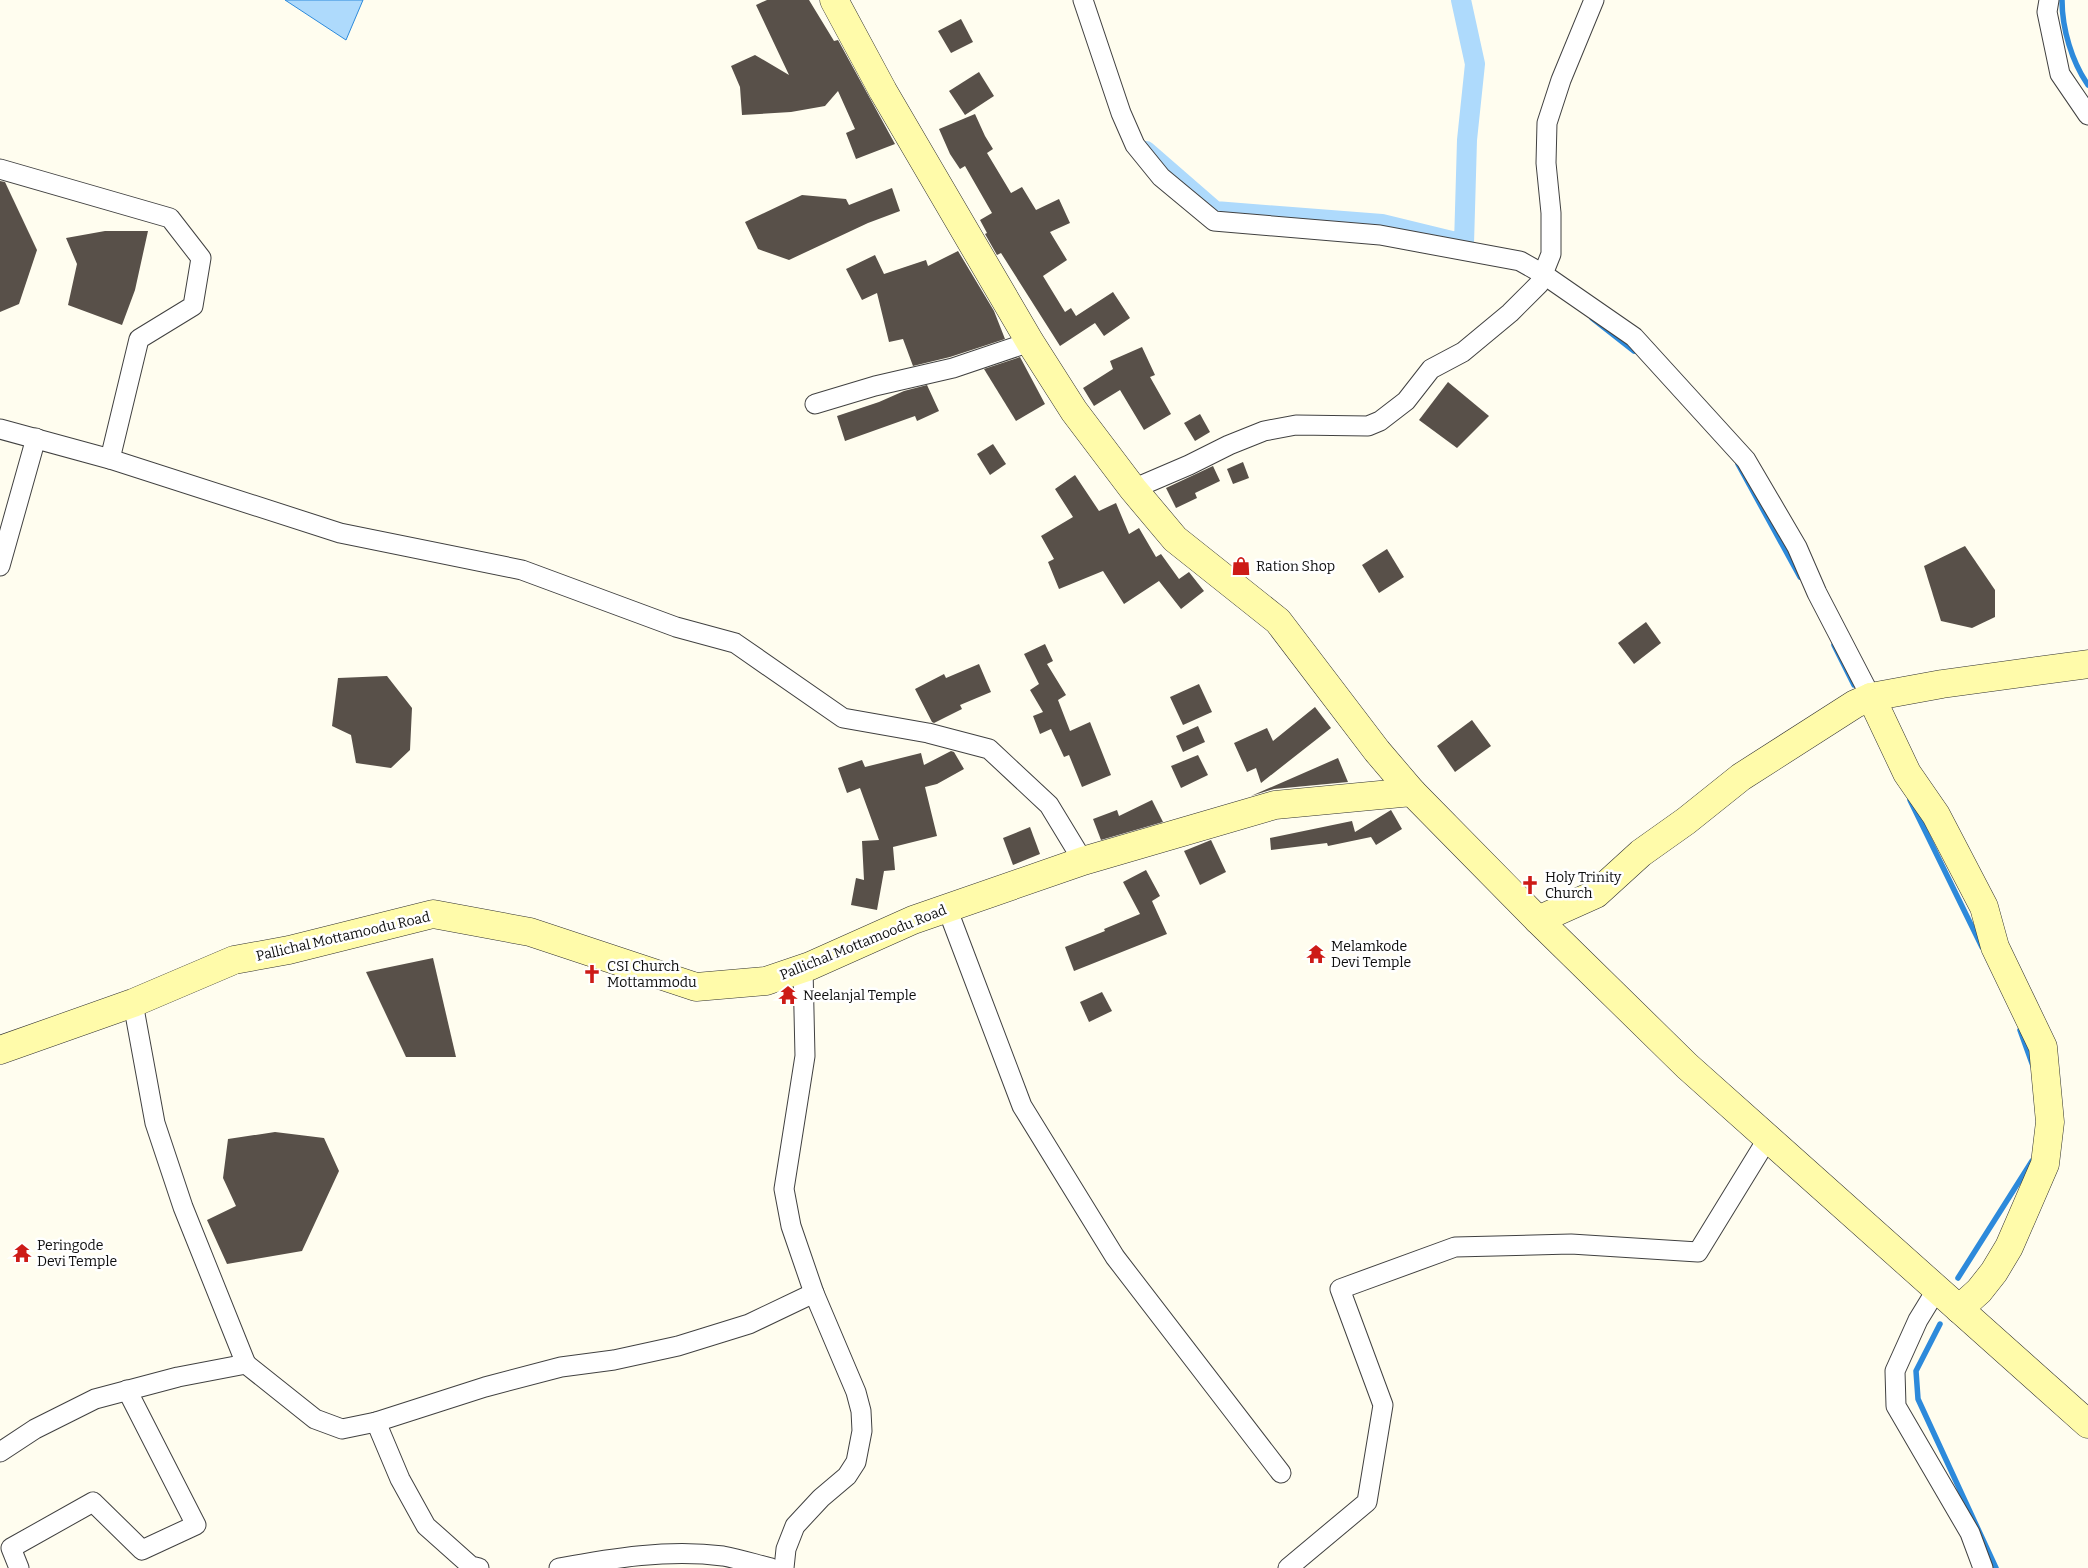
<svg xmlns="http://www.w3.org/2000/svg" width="2088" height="1568" font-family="Bitter,serif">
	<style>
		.water { fill: #aedafc; stroke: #2d8adb }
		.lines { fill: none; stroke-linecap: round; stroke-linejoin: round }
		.stream { stroke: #2d8adb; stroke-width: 5.5 }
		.canal { stroke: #aedafc; stroke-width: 20 }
		.building { fill: #585049 }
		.street-casing { stroke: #414141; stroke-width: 21 }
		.secondary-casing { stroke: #303030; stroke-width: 29 }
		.street { stroke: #fff; stroke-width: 19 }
		.secondary { stroke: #fffbaa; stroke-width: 28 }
		.labels { text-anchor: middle; stroke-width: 5; stroke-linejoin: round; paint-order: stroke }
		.poi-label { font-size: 14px; fill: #0e0e0e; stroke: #fff; text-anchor: start }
		.street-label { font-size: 14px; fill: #0e0e0e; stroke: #fff }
	</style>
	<rect width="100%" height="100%" fill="#fffdef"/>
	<polygon class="water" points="285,0 363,0 346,40"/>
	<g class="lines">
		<g class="stream">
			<path d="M 2062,0 C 2062,29 2072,62 2088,85"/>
			<polyline points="1592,318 1634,351"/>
			<polyline points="1738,464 1800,577"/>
			<polyline points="1834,645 1854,685"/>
			<polyline points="1910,800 1982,947"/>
			<polyline points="2020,1030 2033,1066"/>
			<polyline points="1958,1278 2032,1161"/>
			<polyline points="1940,1324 1916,1371 1918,1399 1996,1568"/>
		</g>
		<polyline class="canal" points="1146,151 1215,211 1382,224 1464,244 1467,140 1475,64 1461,0"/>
	</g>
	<g class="building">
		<polygon points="767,0 809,0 834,41 838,40 895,144 856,159 846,133 855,129 838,91 825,106 791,112 742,115 740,87 731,66 755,55 789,75 756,5"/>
		<polygon points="961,19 973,42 951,53 938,31"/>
		<polygon points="979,72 994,96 965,115 949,91"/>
		<polygon points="975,114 985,136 993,149 987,153 1011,193 1022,187 1036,210 1059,199 1070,223 1050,232 1067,260 1043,276 1065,312 1071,308 1076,316 1113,292 1130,318 1104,336 1095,323 1060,346 1001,253 997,255 985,234 987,233 980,220 992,213 965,166 960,169 950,154 939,129"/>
		<polygon points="0,181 5,182 37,250 19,304 0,312"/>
		<polygon points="892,188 900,211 868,223 789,260 758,249 745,222 802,195 846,199 849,205"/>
		<polygon points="105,231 148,231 135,290 122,325 68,305 77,264 66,238"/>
		<polygon points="958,251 994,311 1005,339 950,357 913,366 903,339 889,342 877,293 862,300 846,269 875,255 884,274 926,260 928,266"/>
		<polygon points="1142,347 1155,375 1150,377 1171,414 1144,430 1120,390 1094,406 1083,388 1113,369 1110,361"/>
		<polygon points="1020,357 1045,404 1016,421 984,369"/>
		<polygon points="1448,382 1489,416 1457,448 1419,420"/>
		<polygon points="927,385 939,411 917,421 915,416 845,441 837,416 879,402 904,391"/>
		<polygon points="1200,414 1210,432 1195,441 1184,423"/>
		<polygon points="993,444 1006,464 990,475 977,454"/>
		<polygon points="1243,462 1249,478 1233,484 1227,469"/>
		<polygon points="1213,466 1220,481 1195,493 1197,498 1176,508 1166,488"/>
		<polygon points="1075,475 1099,511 1116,503 1129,534 1139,528 1156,557 1161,554 1179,579 1189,572 1204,591 1181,609 1159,581 1124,604 1103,571 1059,589 1048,562 1054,559 1041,536 1073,517 1055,489"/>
		<polygon points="1965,546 1995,590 1995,617 1972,628 1941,621 1924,566"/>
		<polygon points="1387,549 1404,577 1379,593 1362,565"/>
		<polygon points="1646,622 1661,643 1634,664 1618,643"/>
		<polygon points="1045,644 1053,661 1047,664 1066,695 1058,700 1070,731 1090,722 1111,775 1082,787 1069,755 1064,757 1051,729 1040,734 1033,716 1043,712 1030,690 1039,684 1024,654"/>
		<polygon points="979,664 991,692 960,705 962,709 934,723 932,722 915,689 944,674 946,678"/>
		<polygon points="387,676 412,708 410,750 391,768 356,763 351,735 332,726 338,678"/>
		<polygon points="1199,684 1212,712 1183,725 1170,697"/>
		<polygon points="1315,707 1331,728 1261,783 1256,768 1247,772 1234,743 1267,728 1273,741"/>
		<polygon points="1472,720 1491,746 1455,772 1437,746"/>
		<polygon points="1198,726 1205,742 1183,752 1176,736"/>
		<polygon points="951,751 954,752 964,769 937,784 925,787 937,836 893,847 895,870 884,871 877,910 851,905 856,878 864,880 862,841 879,840 860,788 847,793 838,768 862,760 865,767 921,753 924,765"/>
		<polygon points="1198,755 1208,775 1181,788 1171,766"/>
		<polygon points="1338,758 1348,782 1274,789 1251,796"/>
		<polygon points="1152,800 1163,822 1101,840 1093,819 1117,810 1119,816"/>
		<polygon points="1391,810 1402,829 1376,845 1371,837 1328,846 1327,843 1271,850 1270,838 1352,821 1355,832"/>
		<polygon points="1030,827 1040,854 1013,865 1003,838"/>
		<polygon points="1211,840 1226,872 1200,885 1184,851"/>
		<polygon points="1146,870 1160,896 1152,901 1167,934 1074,971 1065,947 1105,931 1104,929 1140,914 1123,882"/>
		<polygon points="433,958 456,1057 406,1057 366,972"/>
		<polygon points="1102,992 1112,1011 1089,1022 1080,1002"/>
		<polygon points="275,1132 324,1138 339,1171 302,1251 227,1264 207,1220 236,1206 223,1178 228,1139"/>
	</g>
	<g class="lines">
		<g class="street-casing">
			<g id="street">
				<polyline points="1083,0 1121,113 1135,145 1161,177 1214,221 1380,235 1520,261 1543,274 1634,337 1746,460 1797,547 1817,593 1871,697"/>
				<polyline points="2049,0 2047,12 2060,74 2088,115"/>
				<polyline points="0,169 170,218 201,258 193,306 139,339 110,459 340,533 522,570 676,627 735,643 843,718 928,733 989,749 1049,805 1083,861"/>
				<polyline points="815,404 875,386 953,368 1030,342"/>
				<polyline points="0,429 110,459"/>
				<polyline points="1133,489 1189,465 1229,445 1264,431 1296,425 1368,426 1380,421 1406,401 1431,369 1463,352 1510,313 1539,284 1551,254 1551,213 1546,163 1547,123 1561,80 1594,0"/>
				<polyline points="0,566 36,438"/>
				<polyline points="947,908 1022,1106 1115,1257 1281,1473"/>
				<polyline points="1937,1289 1918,1320 1895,1371 1896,1406 1970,1533 1983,1568"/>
				<polyline points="246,1364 315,1419 342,1429 376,1422 485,1387 561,1367 614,1360 678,1346 749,1324 814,1293"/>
				<polyline points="376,1422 400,1479 426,1526 471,1566 479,1568"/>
				<polyline points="0,1452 35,1429 95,1399 178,1377 246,1364 183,1207 155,1123 133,1003"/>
				<polyline points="19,1568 11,1548 93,1502 142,1550 196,1525 127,1390"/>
				<path d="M 559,1568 C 613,1558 668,1549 723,1556 C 739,1559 755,1564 771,1568"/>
				<polyline points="784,1568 786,1549 795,1526 821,1498 847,1476 856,1462 862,1431 861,1411 856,1392 814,1293 791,1226 784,1189 805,1056 803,968"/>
				<polyline points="1288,1568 1367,1502 1383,1405 1340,1289 1455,1247 1571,1244 1698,1252 1768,1138"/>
			</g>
		</g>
		<g class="secondary-casing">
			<g id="secondary">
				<polyline points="834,0 883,91 1030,342 1074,411 1133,489 1175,539 1278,621 1377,751 1412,792 1538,920 1687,1066 2088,1424"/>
				<polyline points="1871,697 1907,773 1936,815 1984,907 1995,947 2043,1047 2050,1122 2045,1164 2009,1247 1994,1272 1979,1291 1959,1309"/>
				<polyline points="1538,920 1596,894 1641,853 1686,821 1741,777 1855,704 1871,697 1942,684 2088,664"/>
				<polyline points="0,1050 133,1003 234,960 289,950 433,914 530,932 696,987 766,981 810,966 913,920 1083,861 1275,805 1412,792"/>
			</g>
		</g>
		<use href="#street" class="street"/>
		<use href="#secondary" class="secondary"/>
	</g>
	<defs>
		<g id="shop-bare" transform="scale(1.5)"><path d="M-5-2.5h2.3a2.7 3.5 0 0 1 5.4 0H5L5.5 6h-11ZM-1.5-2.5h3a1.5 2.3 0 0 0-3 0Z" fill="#cd1b17" stroke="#fff" stroke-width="2.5" paint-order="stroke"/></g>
		<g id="church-bare" transform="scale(1.5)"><path d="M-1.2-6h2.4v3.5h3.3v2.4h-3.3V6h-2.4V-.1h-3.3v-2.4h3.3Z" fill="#cd1b17" stroke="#fff" stroke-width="2.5" paint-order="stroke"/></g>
		<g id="temple-bare" transform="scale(1.5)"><path d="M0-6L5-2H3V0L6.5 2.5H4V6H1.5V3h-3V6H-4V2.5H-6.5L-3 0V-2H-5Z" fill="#cd1b17" stroke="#fff" stroke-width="2.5" paint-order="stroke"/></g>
	</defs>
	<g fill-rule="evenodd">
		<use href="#shop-bare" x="1241" y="566"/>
		<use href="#church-bare" x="1530" y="885"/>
		<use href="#temple-bare" x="1316" y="954"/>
		<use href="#church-bare" x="592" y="974"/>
		<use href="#temple-bare" x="788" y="995"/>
		<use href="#temple-bare" x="22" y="1253"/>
	</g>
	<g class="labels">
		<g class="poi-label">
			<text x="1256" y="571">Ration Shop</text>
			<text x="1545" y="882">Holy Trinity<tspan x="1545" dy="16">Church</tspan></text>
			<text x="1331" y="951">Melamkode<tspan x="1331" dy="16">Devi Temple</tspan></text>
			<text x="607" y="971">CSI Church<tspan x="607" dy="16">Mottammodu</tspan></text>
			<text x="803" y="1000">Neelanjal Temple</text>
			<text x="37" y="1250">Peringode<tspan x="37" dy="16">Devi Temple</tspan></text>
		</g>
		<g class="street-label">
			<text transform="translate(343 936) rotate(-13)" y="5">Pallichal Mottamoodu Road</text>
			<text transform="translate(863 942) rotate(-22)" y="5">Pallichal Mottamoodu Road</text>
		</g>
	</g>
</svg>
